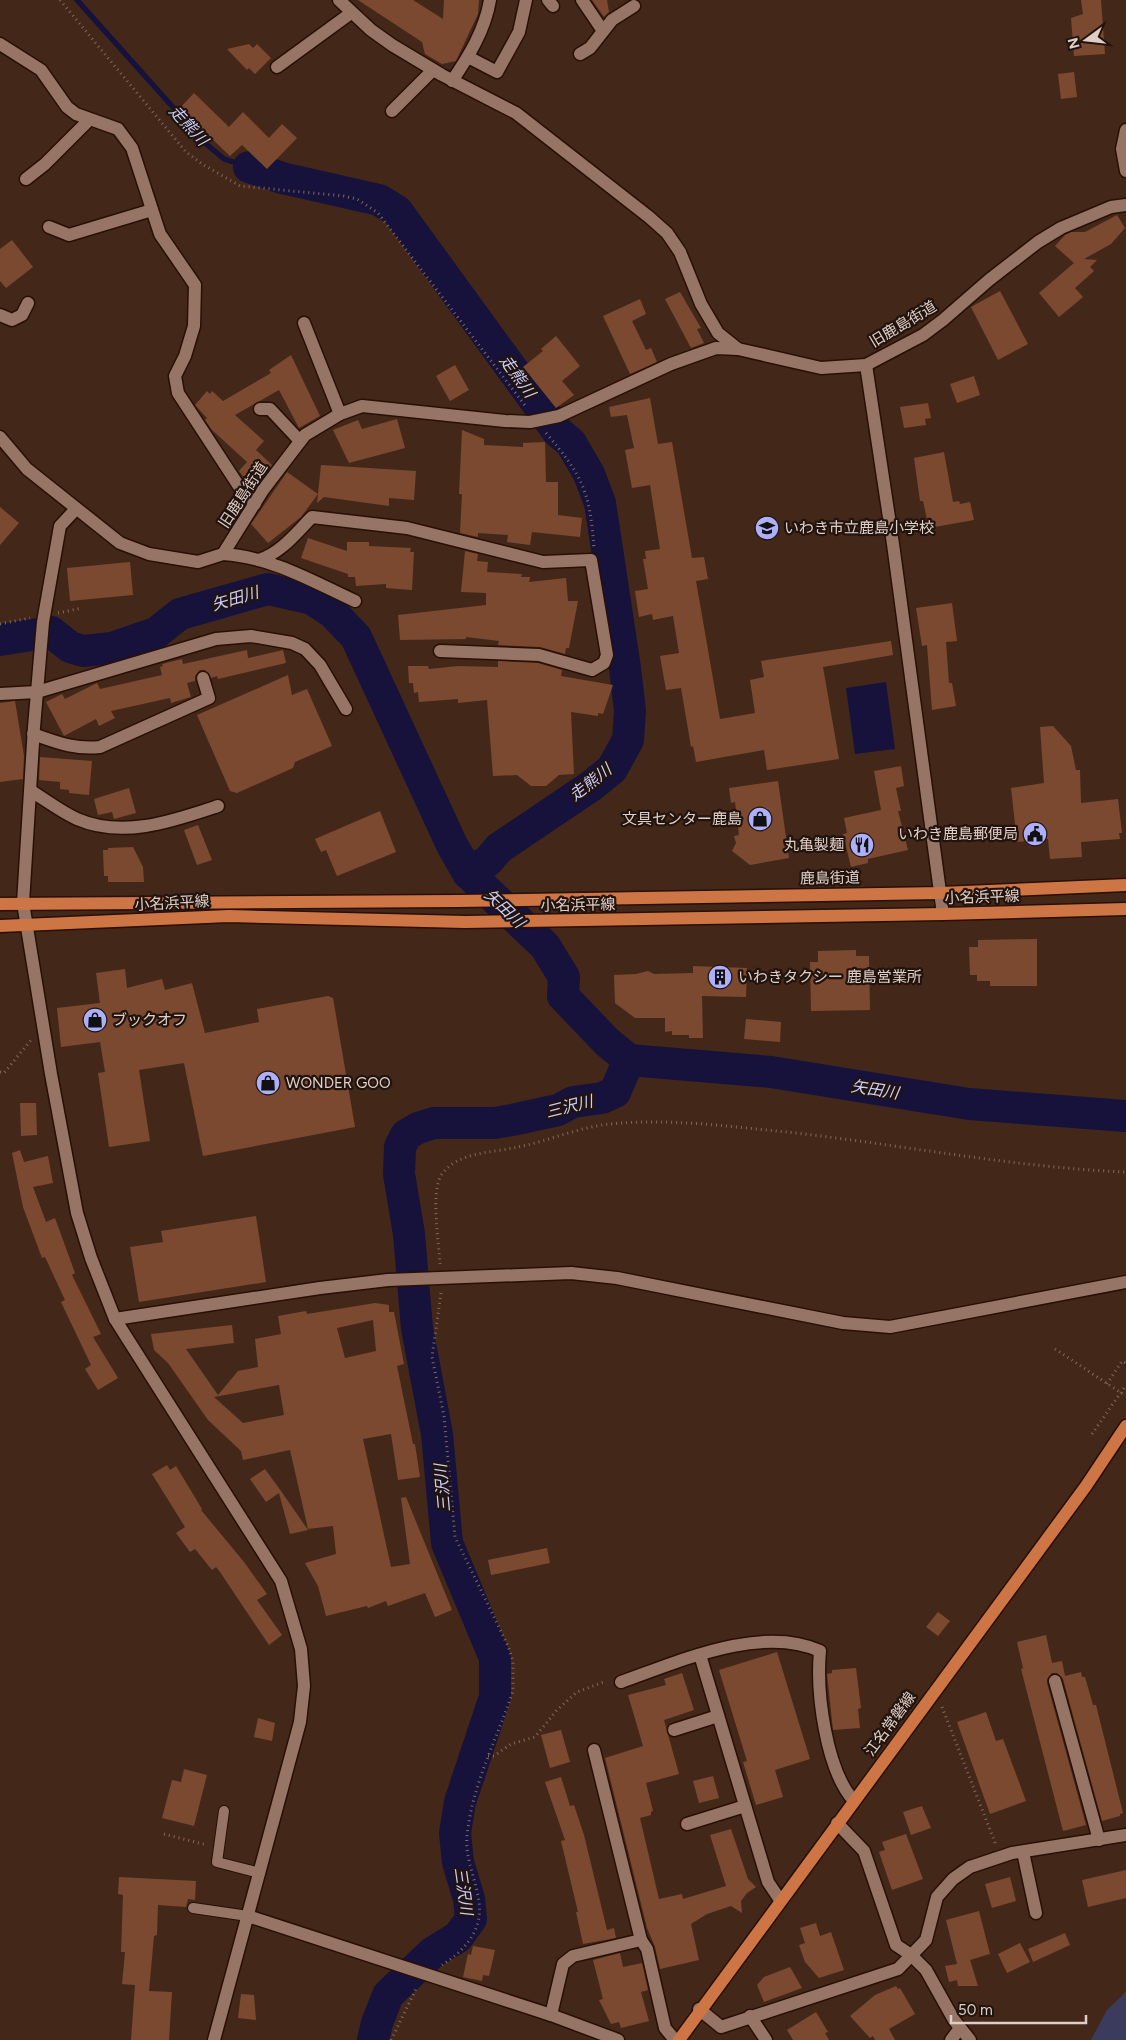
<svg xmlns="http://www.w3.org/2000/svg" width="1126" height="2040" font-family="Figtree,'Noto Sans JP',sans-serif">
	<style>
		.green { fill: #3b3b5e }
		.water { fill: #16123c }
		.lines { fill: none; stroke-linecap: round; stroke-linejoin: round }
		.stream { stroke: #16123c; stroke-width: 5.5 }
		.river { stroke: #16123c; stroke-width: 32 }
		.building { fill: #7b4930; fill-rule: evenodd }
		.lane-casing { stroke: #290f04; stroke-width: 12 }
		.street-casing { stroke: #290f04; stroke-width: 15 }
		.primary-casing { stroke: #290f04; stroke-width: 15 }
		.path { stroke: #81695e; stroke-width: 3; stroke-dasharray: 1 4; stroke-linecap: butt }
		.lane { stroke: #967566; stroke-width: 10 }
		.street { stroke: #967566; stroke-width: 12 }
		.primary { stroke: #ce7545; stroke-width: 12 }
		.path-bridge { stroke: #81695e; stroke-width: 3; stroke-dasharray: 1 4; stroke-linecap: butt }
		.labels { text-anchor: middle; stroke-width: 4.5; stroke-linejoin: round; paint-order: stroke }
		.street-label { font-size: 15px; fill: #e0cdc5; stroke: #21140e }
		.poi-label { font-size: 15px; fill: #e0cdc5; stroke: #21140e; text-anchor: start }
		.water-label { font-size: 16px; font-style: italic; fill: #cbcdfc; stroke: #21140e }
	</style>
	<rect width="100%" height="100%" fill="#43281a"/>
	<polygon class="green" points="1126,1992 1126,2040 1091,2040 1107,2010"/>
	<polygon class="water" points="886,682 895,749 855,754 846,688"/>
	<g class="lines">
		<polyline class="stream" points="77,0 205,143 224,159 249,167"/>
		<g class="river">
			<polyline points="249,167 282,178 379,200 397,211 558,432 571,443 589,474 600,503 625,668 630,711 628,740 612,769 591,786 499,848 488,861 468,873"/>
			<polyline points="0,640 51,632 70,647 83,651 112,648 156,633 180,614 268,589 312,599 332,612 356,637 452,845 468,873 545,946 564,977 563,996 607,1042 629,1060 771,1072 969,1104 1126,1116"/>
			<polyline points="373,2040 377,2023 388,1995 432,1953 458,1937 471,1919 469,1899 458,1862 455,1833 460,1802 495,1697 495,1658 447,1543 437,1434 417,1328 409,1234 399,1174 400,1147 406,1135 418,1128 434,1123 495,1123 512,1120 558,1110 573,1102 602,1098 615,1092 629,1060"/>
		</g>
	</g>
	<g class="building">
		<polygon points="358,0 413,0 443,19 444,0 479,0 478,14 456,61 442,64 425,54 422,42"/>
		<polygon points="592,0 607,0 609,12 604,17"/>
		<polygon points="1081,0 1101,0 1105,54 1074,56 1071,18 1083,14"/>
		<polygon points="249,44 253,48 257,44 271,58 255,74 249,68 247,70 227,49"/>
		<polygon points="1074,72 1077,97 1061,99 1058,74"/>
		<polygon points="194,93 229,127 243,112 269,138 282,124 297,138 267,169 242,145 230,156 180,108"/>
		<polygon points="1117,215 1125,228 1111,244 1084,259 1097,260 1090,267 1094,271 1075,288 1083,297 1059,317 1039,293 1074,263 1055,246 1065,235 1071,232 1085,232"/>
		<polygon points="12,240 33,267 6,288 0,281 0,249"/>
		<polygon points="1000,291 1028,344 998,360 971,307"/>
		<polygon points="680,292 701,328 697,329 704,343 691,348 665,299"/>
		<polygon points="640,299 646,314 632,321 646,350 651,348 657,362 630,374 603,316"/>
		<polygon points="556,336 580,366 562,381 574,395 556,408 523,367 543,351 541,349"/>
		<polygon points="291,355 320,416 299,428 279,390 235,415 264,441 256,450 272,465 253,490 239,471 247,462 212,430 205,420 207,418 195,405 207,391 210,394 212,391 223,401 271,373 269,370"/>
		<polygon points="455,365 469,390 450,401 436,376"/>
		<polygon points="974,376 980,395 957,403 950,384"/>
		<polygon points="650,398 658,444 672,442 692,558 704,557 708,579 696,581 720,719 755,713 750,680 764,677 761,661 891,641 893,655 823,667 839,759 767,770 764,750 696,762 693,746 691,747 681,688 666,690 660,656 679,653 673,616 653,620 652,614 639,617 635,591 648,589 643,559 646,559 645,551 660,549 650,485 632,488 625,450 634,448 627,415 611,417 609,407"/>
		<polygon points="928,403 931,418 925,419 926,425 904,428 900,407"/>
		<polygon points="397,419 405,448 349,463 333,430 358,420 362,429"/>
		<polygon points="462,430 484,439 484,445 523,447 523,443 545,442 546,482 558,482 558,515 582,518 580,537 532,532 530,545 507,542 508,535 478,533 478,537 460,533 462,494 459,494"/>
		<polygon points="944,452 953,502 959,501 960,504 970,502 974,520 929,528 923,501 920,501 914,458"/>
		<polygon points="321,465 416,471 414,500 389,498 389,506 324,497 317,503"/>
		<polygon points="287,472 318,494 301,517 268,543 251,524"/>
		<polygon points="0,507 19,523 0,545"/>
		<polygon points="308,538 347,551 347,542 369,542 369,546 411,548 410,552 414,552 412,590 386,588 386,584 356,586 355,577 348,577 348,574 301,558"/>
		<polygon points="465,551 478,554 477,561 488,562 487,572 522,574 521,577 530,577 529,582 566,578 568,601 578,601 569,648 566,648 565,654 540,647 498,645 499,641 466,637 466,639 400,640 398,615 486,605 486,593 461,592"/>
		<polygon points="130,562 133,595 70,601 67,568"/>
		<polygon points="952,603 957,641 946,642 949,683 952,683 956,706 932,710 927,645 922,646 916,608"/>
		<polygon points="247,650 248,658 283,650 286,663 218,679 217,676 211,678 205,670 200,670 195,676 195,681 187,683 191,697 171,703 170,698 111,711 115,718 99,726 96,719 64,736 46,702 62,694 65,699 97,683 100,689 162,675 160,667 163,666 162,664 182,659 183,664"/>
		<polygon points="498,661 538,663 562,670 561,676 613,685 603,714 598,713 598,716 571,712 574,774 559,775 546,786 531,786 517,775 493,776 487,700 458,703 458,699 419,702 418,692 414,693 413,683 409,683 408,666 428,666 429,669 458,666 498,667"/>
		<polygon points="288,675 292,695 307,689 332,746 295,762 293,768 237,793 230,791 197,715"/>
		<polygon points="15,701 24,756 23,779 0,782 0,703"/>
		<polygon points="1053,726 1071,746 1076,770 1080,770 1081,803 1118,799 1122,833 1119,833 1120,839 1081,842 1082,857 1050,859 1048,839 1017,842 1011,788 1044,783 1040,727"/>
		<polygon points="40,757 92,761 89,795 69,793 69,790 60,789 60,782 39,780"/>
		<polygon points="901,766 904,786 896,788 901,811 898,811 908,850 868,859 868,863 851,867 843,834 847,833 844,818 881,810 874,771"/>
		<polygon points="778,781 789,858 750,865 732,851 736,843 734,836 739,835 735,802 731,803 729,788"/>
		<polygon points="129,788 136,813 114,819 112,812 98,815 94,799"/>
		<polygon points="380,811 396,852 337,876 326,850 321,852 315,839"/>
		<polygon points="198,825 212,860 197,865 184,830"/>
		<polygon points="133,847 143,867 144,882 108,882 108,876 104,876 103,850 108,850 108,848"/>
		<polygon points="1037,939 1037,986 990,986 990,981 977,981 977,975 970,975 969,947 978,947 978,940"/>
		<polygon points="856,950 856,956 869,956 870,1010 811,1011 810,962 818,962 818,951"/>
		<polygon points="693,966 747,968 746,997 702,996 703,1038 689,1038 689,1035 672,1035 672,1031 665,1032 665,1018 635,1018 615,1003 614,975 636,974 648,971 654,974 693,973"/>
		<polygon points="125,969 127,988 162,979 165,990 192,983 205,1033 259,1022 257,1009 328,996 333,998 355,1127 203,1156 184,1063 139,1070 150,1141 109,1147 98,1073 105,1072 100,1042 61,1047 57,1008 100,1003 96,973"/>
		<polygon points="746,1019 781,1022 780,1042 744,1039"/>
		<polygon points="20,1103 36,1103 37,1135 21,1136"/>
		<polygon points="20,1150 24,1162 48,1156 53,1183 33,1187 46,1222 55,1218 75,1273 72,1275 101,1334 93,1337 118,1378 98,1390 85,1369 91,1365 61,1302 65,1300 45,1257 42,1258 23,1207 12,1153"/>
		<polygon points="256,1216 266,1282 139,1302 130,1247 163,1242 161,1231"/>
		<path d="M 375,1303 L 389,1305 L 389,1312 L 394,1312 L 404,1364 L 397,1366 L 413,1444 L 415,1444 L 420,1477 L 398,1480 L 391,1434 L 363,1439 L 391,1567 L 410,1564 L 401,1498 L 406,1497 L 452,1610 L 435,1617 L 425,1593 L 388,1606 L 386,1601 L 368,1608 L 367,1606 L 326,1616 L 318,1586 L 305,1563 L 336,1554 L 333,1526 L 308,1529 L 290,1450 L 243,1460 L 241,1451 L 208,1420 L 168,1363 L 154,1350 L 151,1334 L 232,1325 L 234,1343 L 186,1349 L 218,1395 L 238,1371 L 258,1367 L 255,1339 L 281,1334 L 278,1316 L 306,1311 L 307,1314 ZM 373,1320 L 376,1351 L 345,1358 L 337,1328 ZM 279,1385 L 284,1415 L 243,1423 L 214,1397 Z"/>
		<polygon points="167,1465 170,1470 176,1466 202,1509 201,1510 244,1562 267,1594 257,1600 282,1635 269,1645 220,1572 216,1567 212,1570 195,1549 190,1552 176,1533 185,1527 152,1474"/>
		<polygon points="265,1469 281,1491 308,1530 290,1534 279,1493 266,1502 250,1479"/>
		<polygon points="547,1548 550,1563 491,1575 488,1560"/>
		<polygon points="938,1612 950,1621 938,1636 926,1627"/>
		<polygon points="1046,1635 1052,1663 1062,1661 1065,1676 1081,1672 1082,1677 1085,1677 1093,1705 1096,1705 1123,1813 1120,1814 1120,1816 1102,1821 1063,1679 1057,1673 1052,1673 1047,1679 1047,1683 1086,1825 1063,1831 1021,1669 1023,1668 1017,1642"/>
		<polygon points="777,1652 810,1759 775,1770 783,1797 756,1805 743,1762 747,1761 719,1670"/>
		<polygon points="856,1668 861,1708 858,1709 860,1728 833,1730 827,1674 832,1673 832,1670"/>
		<polygon points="682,1673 694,1710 664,1720 679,1774 646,1783 653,1811 651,1812 651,1815 640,1818 659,1899 682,1894 683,1899 726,1886 710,1835 731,1829 748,1879 756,1887 747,1893 741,1901 742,1913 731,1906 707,1914 691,1924 699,1960 660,1969 655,1947 647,1928 605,1758 643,1746 628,1695 666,1685 664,1679"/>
		<polygon points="986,1712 996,1741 1003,1739 1026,1801 990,1814 957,1722"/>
		<polygon points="258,1718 275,1723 272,1741 254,1737"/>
		<polygon points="561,1730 570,1762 550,1768 541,1735"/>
		<polygon points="184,1769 207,1775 194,1826 162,1818 172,1780 181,1782"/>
		<polygon points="713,1776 719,1798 699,1803 693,1781"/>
		<polygon points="561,1777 570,1806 574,1805 584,1835 607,1930 614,1928 616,1938 583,1944 576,1912 578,1912 561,1841 565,1840 545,1782"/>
		<polygon points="922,1806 931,1828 911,1835 903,1812"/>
		<polygon points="906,1834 923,1879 892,1890 879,1852 885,1850 882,1842"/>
		<polygon points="1126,1870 1126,1898 1088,1907 1082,1880"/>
		<polygon points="119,1877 196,1881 195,1900 188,1899 186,1907 158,1905 157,1935 154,1936 149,1991 172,1992 169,2040 131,2040 135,1985 122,1984 125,1952 121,1952 123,1895 118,1894"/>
		<polygon points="1010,1877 1016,1901 992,1908 985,1884"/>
		<polygon points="979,1911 990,1954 970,1960 978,1986 958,1986 957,1980 949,1982 945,1966 957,1964 946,1920"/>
		<polygon points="816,1923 820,1936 831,1932 844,1970 819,1978 805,1962 799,1945 805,1943 800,1928"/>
		<polygon points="1065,1933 1070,1945 1033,1962 1028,1949"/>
		<polygon points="1020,1943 1030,1962 1007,1973 998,1954"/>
		<polygon points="473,1946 495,1950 489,1976 483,1975 482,1981 463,1977 468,1954 471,1955"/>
		<polygon points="620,1953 623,1967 642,1963 648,1990 641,1992 649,2021 621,2028 619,2022 611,2024 599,2000 603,1999 593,1960"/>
		<polygon points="790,1967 802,1988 764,2002 757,1985 764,1977"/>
		<polygon points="896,1986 898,1989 900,1988 915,2014 889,2029 895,2040 875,2040 873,2036 870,2038 850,2016 875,1995"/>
		<polygon points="241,1994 254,1995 256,2020 238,2018"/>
		<polygon points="816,2012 828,2032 825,2033 829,2040 793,2040 787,2030"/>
	</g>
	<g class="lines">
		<g class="lane-casing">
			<g id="lane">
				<polyline points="224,1811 217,1862 260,1873"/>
				<polyline points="193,1908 248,1916"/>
			</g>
		</g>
		<g class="street-casing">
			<g id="street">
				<polyline points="339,0 371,30 392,45 442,75 516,113 649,217 667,233 680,252 701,304 718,333 738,349"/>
				<polyline points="548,0 553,6"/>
				<polyline points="582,0 603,31"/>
				<polyline points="0,44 41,70 67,107 76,114 118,129 132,148 160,234 195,285 194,326 185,356 175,376 178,393 242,491 255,504"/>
				<polyline points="580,54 590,48 612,20 634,6"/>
				<polyline points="468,57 497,72 519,32 526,0"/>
				<polyline points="277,67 351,13"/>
				<path d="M 452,81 C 469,56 485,30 490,0"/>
				<polyline points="392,111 433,70"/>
				<polyline points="1126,130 1122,149 1126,171"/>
				<polyline points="26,179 45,164 89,120"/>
				<polyline points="49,227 69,235 152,210"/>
				<polyline points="0,315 12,320 22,315 28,303"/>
				<polyline points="304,323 340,414"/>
				<polyline points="866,365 893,544 943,914"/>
				<polyline points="260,409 270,409 300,441"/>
				<polyline points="0,437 27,469 120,543 149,554 198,562 223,554 263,490 305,435 340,414 362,406 505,421 530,422 559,416 671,364 716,348 738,349 821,368 866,365 923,335 943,320 989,280 1038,242 1061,228 1111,207 1126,205"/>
				<polyline points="76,509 60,526 43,622 34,727 23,903 51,1074 77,1213 91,1258 115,1319 281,1581 301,1649 304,1686 300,1722 214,2040"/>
				<path d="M 223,554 C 271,557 312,581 355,601"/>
				<path d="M 259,560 C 282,552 296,533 312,517 L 407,528 L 543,562 L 591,560 L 607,655 L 604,663 L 592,670 L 539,655 L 440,651"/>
				<polyline points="0,694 37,692 216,639 251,636 292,643 305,649 320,665 346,709"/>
				<path d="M 33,734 C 56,742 75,750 100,747 L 209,698 L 203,678"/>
				<path d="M 31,791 C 46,800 61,812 77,819 C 123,839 173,821 218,806"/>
				<polyline points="115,1319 320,1288 388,1280 571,1273 617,1278 843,1323 890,1327 1126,1282"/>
				<polyline points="700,1655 768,1882 780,1900"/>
				<polyline points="1055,1681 1099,1840"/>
				<path d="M 621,1682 C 678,1662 761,1624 820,1651 C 816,1693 826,1770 854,1801"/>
				<polyline points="674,1730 718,1716"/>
				<polyline points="837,1823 864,1851 896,1945 911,1955 926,1970 954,2020 970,2040"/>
				<polyline points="687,1824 745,1806"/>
				<polyline points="1023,1852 1036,1913"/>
				<polyline points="248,1916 551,2015 618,2040"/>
				<polyline points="641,1940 647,1949 665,2028 675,2040"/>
				<polyline points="699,2009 721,2027 898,1969 926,1940 937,1897 953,1879 970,1867 1012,1853 1126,1835"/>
				<polyline points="551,2015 563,1964 573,1956 641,1940 594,1750"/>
				<polyline points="750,2016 766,2040"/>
				<polyline points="951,2040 960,2028"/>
			</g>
		</g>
		<g class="primary-casing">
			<g id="primary">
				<polyline points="0,904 458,901 941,893 1126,885"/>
				<polyline points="0,926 229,916 465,922 943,914 1126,909"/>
				<polyline points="679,2040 1086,1486 1126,1426"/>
			</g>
		</g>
		<g class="path">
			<polyline points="60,0 186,152 202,164 240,186 344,196 357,199 378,213 527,408"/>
			<path d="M 546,433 C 582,475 590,491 594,548"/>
			<polyline points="58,613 82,608"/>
			<polyline points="0,624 30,618"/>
			<polyline points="0,1072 4,1073 31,1040"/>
			<path d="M 440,1264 C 439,1243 430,1190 442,1174 C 459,1151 493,1153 518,1147 C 549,1141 579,1127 610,1124 C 659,1119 708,1124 756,1129 C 880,1140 1002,1167 1126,1172"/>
			<path d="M 441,1293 L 432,1357 L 444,1416 L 455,1537 L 508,1646 L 513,1661 L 513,1691 C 497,1739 472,1785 467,1836 C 464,1865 485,1894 478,1922 C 473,1941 458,1955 442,1965"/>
			<polyline points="1107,1384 1122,1361 1126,1363"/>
			<polyline points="1092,1434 1126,1385"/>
			<polyline points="942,1707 996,1845"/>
			<polyline points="488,1756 494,1756 511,1744 535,1737 557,1710 577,1692 606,1681"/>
			<polyline points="164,1834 207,1845"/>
			<polyline points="391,2040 417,1987"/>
		</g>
		<use href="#lane" class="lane"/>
		<use href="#street" class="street"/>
		<use href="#primary" class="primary"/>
		<polyline class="path-bridge" points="1055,1349 1126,1396"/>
	</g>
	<defs>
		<g id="school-disc" transform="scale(1.25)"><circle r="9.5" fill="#adaffb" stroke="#21140e"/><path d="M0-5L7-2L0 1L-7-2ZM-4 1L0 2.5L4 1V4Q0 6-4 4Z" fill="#111"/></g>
		<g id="shop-disc" transform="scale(1.25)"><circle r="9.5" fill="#adaffb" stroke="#21140e"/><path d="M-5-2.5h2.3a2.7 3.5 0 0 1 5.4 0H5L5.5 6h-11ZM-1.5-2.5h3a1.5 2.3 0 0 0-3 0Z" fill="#111"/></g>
		<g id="civic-disc" transform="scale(1.25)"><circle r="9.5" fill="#adaffb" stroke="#21140e"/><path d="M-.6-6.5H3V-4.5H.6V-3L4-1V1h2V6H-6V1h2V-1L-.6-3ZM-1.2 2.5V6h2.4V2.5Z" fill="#111"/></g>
		<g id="restaurant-disc" transform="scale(1.25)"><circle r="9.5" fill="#adaffb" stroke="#21140e"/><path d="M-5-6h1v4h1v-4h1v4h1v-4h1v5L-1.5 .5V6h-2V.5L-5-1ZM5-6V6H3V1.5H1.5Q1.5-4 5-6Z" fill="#111"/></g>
		<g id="building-disc" transform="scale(1.25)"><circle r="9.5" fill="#adaffb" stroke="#21140e"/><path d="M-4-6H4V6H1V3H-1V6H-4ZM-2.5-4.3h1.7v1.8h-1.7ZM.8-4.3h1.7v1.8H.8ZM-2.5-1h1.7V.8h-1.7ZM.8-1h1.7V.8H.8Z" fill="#111"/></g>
	</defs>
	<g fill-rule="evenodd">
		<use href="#school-disc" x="767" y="528"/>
		<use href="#shop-disc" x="760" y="819"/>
		<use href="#civic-disc" x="1035" y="834"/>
		<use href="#restaurant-disc" x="862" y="845"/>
		<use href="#building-disc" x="720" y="977"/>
		<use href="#shop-disc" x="95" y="1020"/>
		<use href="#shop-disc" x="268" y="1083"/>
	</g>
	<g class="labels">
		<g class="street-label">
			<text transform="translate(903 324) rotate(-31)" y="5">旧鹿島街道</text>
			<text transform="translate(243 495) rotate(-57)" y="5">旧鹿島街道</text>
			<text transform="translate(830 878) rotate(-1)" y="5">鹿島街道</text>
			<text transform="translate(982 897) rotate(-2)" y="5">小名浜平線</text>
			<text transform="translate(172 903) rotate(-3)" y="5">小名浜平線</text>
			<text transform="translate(578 905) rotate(-1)" y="5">小名浜平線</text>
			<text transform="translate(890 1724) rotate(-54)" y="5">江名常磐線</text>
		</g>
		<g class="poi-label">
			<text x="784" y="533">いわき市立鹿島小学校</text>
			<text x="742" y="824" text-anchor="end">文具センター鹿島</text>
			<text x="1018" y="839" text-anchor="end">いわき鹿島郵便局</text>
			<text x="844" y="850" text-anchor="end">丸亀製麺</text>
			<text x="738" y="982">いわきタクシー 鹿島営業所</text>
			<text x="112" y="1025">ブックオフ</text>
			<text x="286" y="1088">WONDER GOO</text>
		</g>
		<g class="water-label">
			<text transform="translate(189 125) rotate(47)" y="6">走熊川</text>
			<text transform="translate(518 376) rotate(54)" y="6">走熊川</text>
			<text transform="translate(235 598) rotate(-16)" y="6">矢田川</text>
			<text transform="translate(590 782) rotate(-38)" y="6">走熊川</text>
			<text transform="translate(505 908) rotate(44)" y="6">矢田川</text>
			<text transform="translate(875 1089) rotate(9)" y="6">矢田川</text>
			<text transform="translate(569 1106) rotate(-14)" y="6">三沢川</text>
			<text transform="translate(442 1488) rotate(-95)" y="6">三沢川</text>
			<text transform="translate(464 1891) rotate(82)" y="6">三沢川</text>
		</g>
	</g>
	<g transform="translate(1086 40) rotate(255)" stroke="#21140e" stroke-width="4" paint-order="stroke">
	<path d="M0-4L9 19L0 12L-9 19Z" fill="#e0cdc5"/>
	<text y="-8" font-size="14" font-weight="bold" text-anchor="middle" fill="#e0cdc5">N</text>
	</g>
	<path d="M951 2015v8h135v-8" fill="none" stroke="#e0cdc5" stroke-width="2.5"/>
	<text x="958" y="2015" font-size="15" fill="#e0cdc5" stroke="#21140e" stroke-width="4" paint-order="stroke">50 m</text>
</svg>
